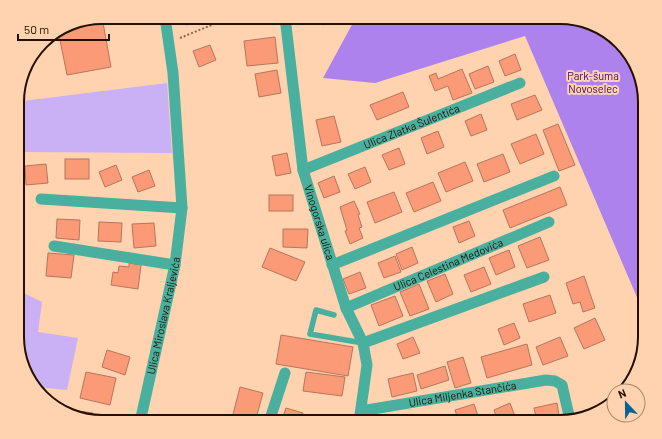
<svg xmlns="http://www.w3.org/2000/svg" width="662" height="439" font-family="Barlow,sans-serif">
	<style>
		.green { fill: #cab1f6 }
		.forest { fill: #ad82ed }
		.building { fill: #fb9a76; stroke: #b4765f }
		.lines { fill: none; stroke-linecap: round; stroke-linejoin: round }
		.path { stroke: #876950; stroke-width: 2; stroke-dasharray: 2 2; stroke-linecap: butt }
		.lane { stroke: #49af9f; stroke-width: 5.5 }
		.street { stroke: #49af9f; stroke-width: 11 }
		.labels { text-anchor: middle; stroke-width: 4; stroke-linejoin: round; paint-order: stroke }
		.park-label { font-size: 11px; fill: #390066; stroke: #ffd3af }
		.street-label { font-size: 11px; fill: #231001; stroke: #ffd3af }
		.rim { fill: none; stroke: #231001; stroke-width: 2 }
	</style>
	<rect width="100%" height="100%" fill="#ffd3af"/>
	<g class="green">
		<polygon points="184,17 210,17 186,26"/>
		<polygon points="21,79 23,101 167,83 172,153 21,152 18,158 18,91"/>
		<path d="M 18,290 L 42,302 L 38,332 L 78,338 L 67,390 L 35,387 C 12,362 18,322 18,290 Z"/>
	</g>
	<polygon class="forest" points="363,17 560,17 607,31 633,59 645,96 645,316 525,36 375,83 323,78 354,21"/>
	<g class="building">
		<polygon points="102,17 111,67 67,75 58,30 70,23"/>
		<polygon points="320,17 342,17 323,25"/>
		<polygon points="275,37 278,63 247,66 244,41"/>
		<polygon points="210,45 216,60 199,67 193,51"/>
		<polygon points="515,54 521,70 505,76 499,61"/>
		<polygon points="488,66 494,82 475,89 469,74"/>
		<polygon points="462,69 472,93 453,100 448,86 435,91 429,76 436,73 438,79"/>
		<polygon points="277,70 281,93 259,97 255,74"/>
		<polygon points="403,92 409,107 377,120 370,105"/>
		<polygon points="535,95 542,110 517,120 511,104"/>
		<polygon points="481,114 487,130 471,136 465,121"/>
		<polygon points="334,116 341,142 322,146 316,120"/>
		<polygon points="558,124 575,165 559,171 543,130"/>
		<polygon points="438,131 444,147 427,154 421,138"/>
		<polygon points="536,134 544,154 520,164 511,144"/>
		<polygon points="399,148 405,164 389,170 382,155"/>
		<polygon points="287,153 291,173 276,176 272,156"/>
		<polygon points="503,154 510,172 484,182 477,164"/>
		<rect x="65" y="159" width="24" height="20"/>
		<polygon points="465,162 473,181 446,192 438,173"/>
		<polygon points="46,164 48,183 26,185 25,166"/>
		<polygon points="116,165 122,180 105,187 99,172"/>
		<polygon points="365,167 371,182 355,189 348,174"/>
		<polygon points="149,170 155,186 138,192 132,177"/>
		<polygon points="334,176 340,192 324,198 318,183"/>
		<polygon points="433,182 441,201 414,212 406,193"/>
		<polygon points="560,187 567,205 510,228 503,210"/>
		<polygon points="394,192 402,212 375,223 367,202"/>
		<rect x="269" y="195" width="24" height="16"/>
		<polygon points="354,201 360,214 358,215 362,227 359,228 363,238 350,244 345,231 347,230 340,207"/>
		<polygon points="57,219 80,220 79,240 56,238"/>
		<polygon points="469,221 475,236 459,243 453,227"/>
		<polygon points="99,222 122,223 121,242 98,241"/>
		<polygon points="154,223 156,246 134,248 132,224"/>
		<polygon points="283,229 308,229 307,248 283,247"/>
		<polygon points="540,237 549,260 527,268 518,246"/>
		<polygon points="412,247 418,263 402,270 396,254"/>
		<polygon points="270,248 305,262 296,281 262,267"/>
		<polygon points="509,250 515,267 496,275 489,258"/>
		<polygon points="48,253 74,255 71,278 46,276"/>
		<polygon points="395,256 401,272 384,278 378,263"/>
		<polygon points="129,263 141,265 138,289 111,285 113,272 118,273 119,266 129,267"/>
		<polygon points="484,267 491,284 471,292 464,275"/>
		<polygon points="360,272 366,288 349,294 343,279"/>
		<polygon points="445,274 453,294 436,302 427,281"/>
		<polygon points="584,276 595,308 583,312 580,302 573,304 566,283"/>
		<polygon points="419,284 429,309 410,316 400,292"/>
		<polygon points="550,295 556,313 529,322 523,304"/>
		<polygon points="395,296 403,316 379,326 371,305"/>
		<polygon points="595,318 605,340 584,349 574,328"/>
		<polygon points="514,323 520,338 504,345 498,329"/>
		<polygon points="281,335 353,347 348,376 276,364"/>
		<polygon points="413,337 420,353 403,359 397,344"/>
		<polygon points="560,337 568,356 543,365 536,347"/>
		<polygon points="527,344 532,365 487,378 481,357"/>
		<polygon points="107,350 130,357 125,375 102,367"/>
		<polygon points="463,357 471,383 455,388 447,362"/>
		<polygon points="445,366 449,380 421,389 417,375"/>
		<polygon points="86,372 116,378 110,405 80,398"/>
		<polygon points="306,372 345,377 342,396 303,391"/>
		<polygon points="413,373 417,391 392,397 388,379"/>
		<polygon points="240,387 263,393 255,422 231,422"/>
		<polygon points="510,403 516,419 509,422 498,422 494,410"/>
		<polygon points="557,403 560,422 537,422 534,408"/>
		<polygon points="474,404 480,422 459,422 455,410"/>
		<polygon points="286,408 303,413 300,422 281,422"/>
		<polygon points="72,410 93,413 92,419 71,413"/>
	</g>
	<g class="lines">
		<polyline class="path" points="180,38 231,17"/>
		<polyline class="lane" points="334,315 316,310 310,334 363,343"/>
		<g class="street">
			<path id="s1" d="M 285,17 L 303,170 L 346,308 L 363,343 L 367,365 L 359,422"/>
			<path id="s2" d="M 303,170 L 520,83"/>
			<polyline points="41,199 182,208"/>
			<polyline points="54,246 175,265"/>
			<polyline points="332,265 554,176"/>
			<path id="s3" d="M 346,308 L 549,222"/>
			<polyline points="363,343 544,277"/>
			<path id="s4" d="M 361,411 L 546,380 L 555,381 L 562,385 L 570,420"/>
			<path id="s5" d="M 140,422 L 175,265 L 182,208 L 173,73 L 165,17"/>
			<polyline points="269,422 285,373"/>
		</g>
	</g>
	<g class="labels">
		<g class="park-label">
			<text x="593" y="80">Park-šuma<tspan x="593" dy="13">Novoselec</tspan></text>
		</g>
		<g class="street-label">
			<text dy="4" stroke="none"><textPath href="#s2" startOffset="117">Ulica Zlatka Šulentića</textPath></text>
			<text dy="4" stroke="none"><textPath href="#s1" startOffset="209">Vinogorska ulica</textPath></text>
			<text dy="4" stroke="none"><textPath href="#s3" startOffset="111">Ulica Celestina Medovića</textPath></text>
			<text dy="4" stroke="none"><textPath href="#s5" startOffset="109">Ulica Miroslava Kraljevića</textPath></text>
			<text dy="4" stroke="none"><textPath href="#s4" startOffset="103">Ulica Miljenka Stančića</textPath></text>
		</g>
	</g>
	<path d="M0 0H662V439H0ZM102 24H560A78 78 0 0 1 638 102V337A78 78 0 0 1 560 415H102A78 78 0 0 1 24 337V102A78 78 0 0 1 102 24Z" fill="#ffd3af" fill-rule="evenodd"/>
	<path class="rim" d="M102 24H560A78 78 0 0 1 638 102V337A78 78 0 0 1 560 415H102A78 78 0 0 1 24 337V102A78 78 0 0 1 102 24Z"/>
	<g transform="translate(626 403) rotate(338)"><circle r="19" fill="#ffd3af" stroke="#a78569"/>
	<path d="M0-3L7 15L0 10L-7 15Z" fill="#086393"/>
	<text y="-6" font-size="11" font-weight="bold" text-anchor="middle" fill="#231001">N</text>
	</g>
	<path d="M18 34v6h91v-6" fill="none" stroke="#231001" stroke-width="2"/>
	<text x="24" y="34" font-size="12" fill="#231001" stroke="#ffd3af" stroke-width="3" paint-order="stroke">50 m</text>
</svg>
